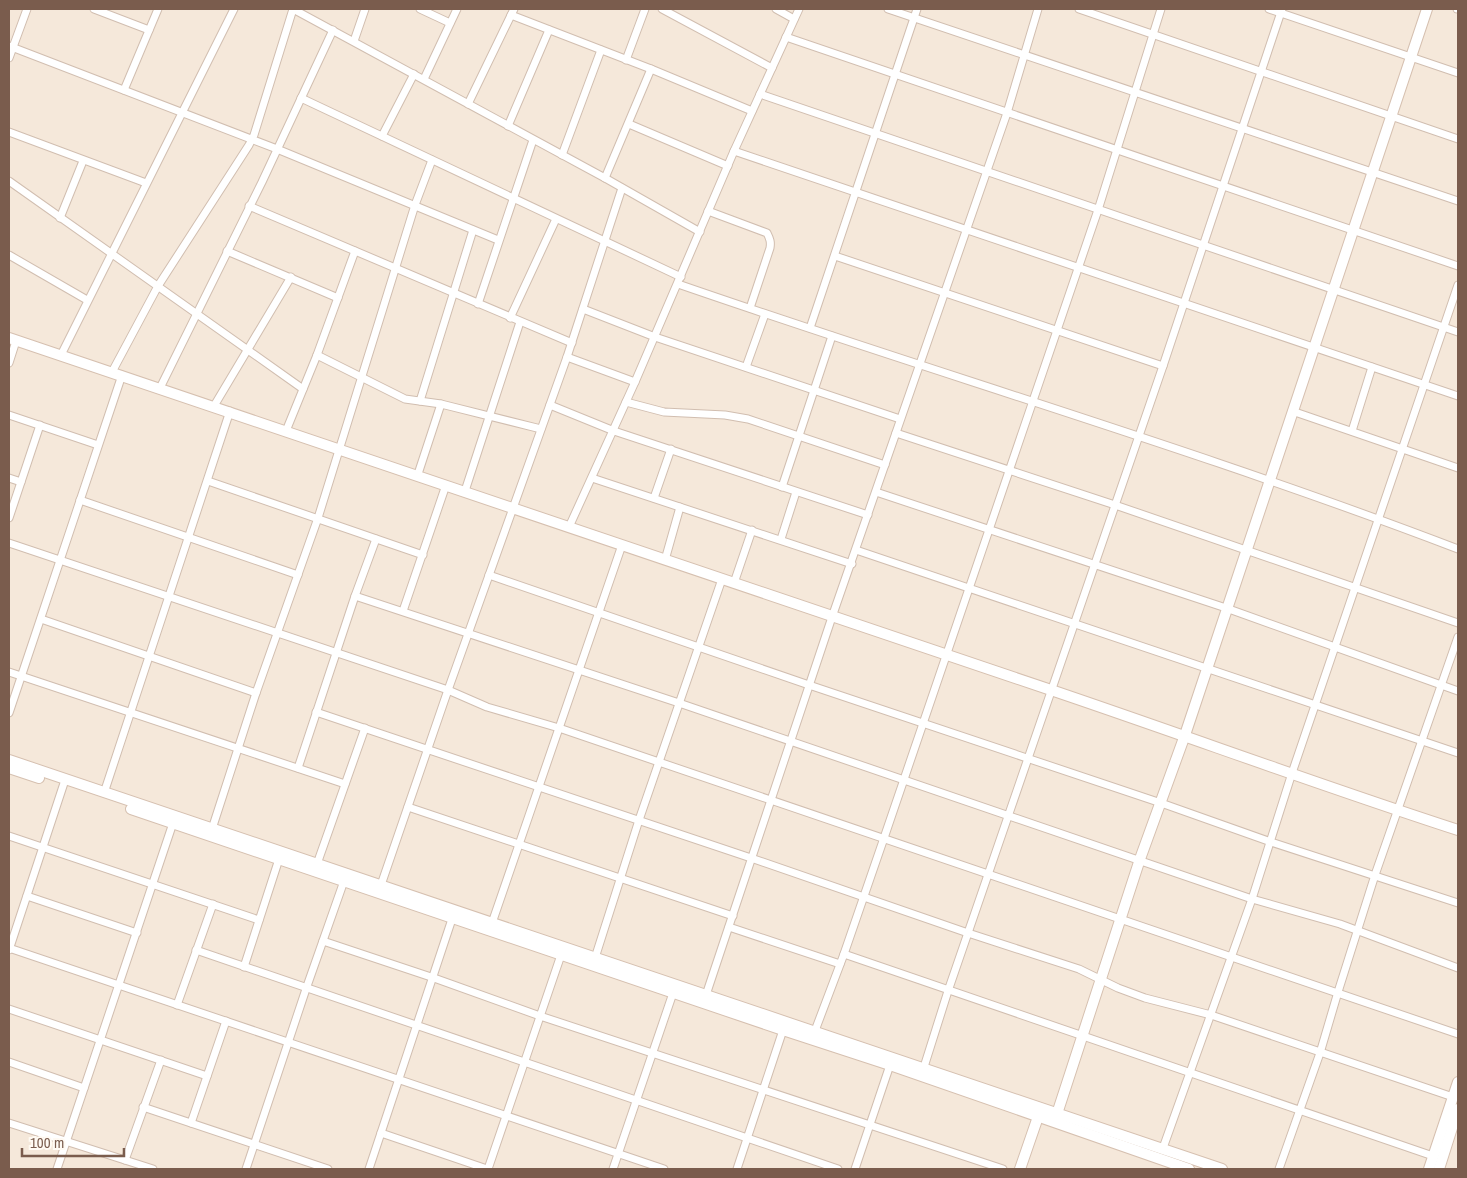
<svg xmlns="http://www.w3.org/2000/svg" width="1467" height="1178" font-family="'Archivo Narrow',sans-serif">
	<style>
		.residential { fill: #f5e8da }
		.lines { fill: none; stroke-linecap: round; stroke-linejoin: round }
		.street-casing { stroke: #d1beb0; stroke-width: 9 }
		.secondary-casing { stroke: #d6c0b0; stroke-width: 12 }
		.street { stroke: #fff; stroke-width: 7 }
		.secondary { stroke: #fff; stroke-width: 10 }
	</style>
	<rect width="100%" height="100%" fill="#fdf6ec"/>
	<rect class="residential" x="9" y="9" width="1449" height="1160"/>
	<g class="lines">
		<g class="street-casing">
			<g id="street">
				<polyline points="94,9 149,30"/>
				<polyline points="293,9 605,178 700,232"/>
				<polyline points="420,9 450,23"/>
				<polyline points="662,9 772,68"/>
				<polyline points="776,9 794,19"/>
				<polyline points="888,9 1458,201"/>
				<polyline points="1079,9 1458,139"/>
				<polyline points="1269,9 1458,73"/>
				<polyline points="1457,9 1458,9"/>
				<polyline points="511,15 651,69 752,111"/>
				<polyline points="786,37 1458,266"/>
				<polyline points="354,41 365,9"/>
				<polyline points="9,46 277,149 498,240"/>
				<polyline points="9,58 27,9"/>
				<polyline points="626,60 645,9"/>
				<polyline points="424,79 457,9"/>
				<polyline points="124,90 158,9"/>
				<polyline points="760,94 1458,332"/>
				<polyline points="301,98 681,277"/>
				<polyline points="468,104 514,9"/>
				<polyline points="629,124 728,166"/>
				<polyline points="508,126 549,30"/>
				<polyline points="9,132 146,183"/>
				<polyline points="382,136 414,74"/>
				<polyline points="734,151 1458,396"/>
				<polyline points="562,155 601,50"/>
				<polyline points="605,178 651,69"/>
				<polyline points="9,181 303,389"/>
				<polyline points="249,206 572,343"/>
				<path d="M 708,211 L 767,233 C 770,239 771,242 770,248 L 750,308"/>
				<polyline points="60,218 83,161"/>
				<polyline points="227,251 338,298"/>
				<polyline points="9,255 87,300"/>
				<polyline points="835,256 1163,366"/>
				<path d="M 678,284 C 938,374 1202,451 1458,549"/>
				<polyline points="478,304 533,140"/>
				<polyline points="583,309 655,337 900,419"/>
				<polyline points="510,318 556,219"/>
				<polyline points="810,328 917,9"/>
				<polyline points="61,355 234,9"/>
				<polyline points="317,355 405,399 441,404 541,429"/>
				<polyline points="567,357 635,382"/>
				<polyline points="9,363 16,341"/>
				<polyline points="746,367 765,314"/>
				<polyline points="112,372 158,286 249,145 254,135 293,9"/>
				<polyline points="160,388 262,182 333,30"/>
				<polyline points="420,401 473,230"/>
				<polyline points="626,402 664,412 725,415 748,419 885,465"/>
				<polyline points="550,405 614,431 868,515"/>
				<polyline points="214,406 291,277"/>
				<polyline points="1292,411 1458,468"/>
				<polyline points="9,415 98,445"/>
				<polyline points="286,431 317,355 355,251"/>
				<polyline points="1352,431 1372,367"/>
				<polyline points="896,433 1115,505 1458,623"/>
				<polyline points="418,474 441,404"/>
				<polyline points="9,478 21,482"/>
				<polyline points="592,478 852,564"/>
				<polyline points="208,481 423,555"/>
				<polyline points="782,487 832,336"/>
				<polyline points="465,491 520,322"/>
				<polyline points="876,492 1226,608 1458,691"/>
				<polyline points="654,498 671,449"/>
				<polyline points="80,500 298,575"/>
				<polyline points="9,518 40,425"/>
				<polyline points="569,527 635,382 734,151 799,9"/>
				<polyline points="781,539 796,492"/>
				<polyline points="9,543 448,690 487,707 559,728 1458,1034"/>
				<polyline points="856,550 1458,753"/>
				<polyline points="665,560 680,507"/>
				<polyline points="489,575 809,685 1161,803 1271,842 1458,903"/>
				<polyline points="734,583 752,530"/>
				<polyline points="355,596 679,703 1252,899 1340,924 1458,968"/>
				<polyline points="403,611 446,485"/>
				<polyline points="41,619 256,693"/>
				<polyline points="9,672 345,784"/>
				<polyline points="316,712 751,858 968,933 1079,969 1118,988 1145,998 1211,1015 1453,1097"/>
				<polyline points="9,713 122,375"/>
				<polyline points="298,768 355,596 376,539"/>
				<polyline points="104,793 230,411"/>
				<polyline points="408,807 733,916"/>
				<polyline points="212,829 256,693 318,518 415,205 432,160"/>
				<polyline points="9,836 259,920"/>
				<polyline points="317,864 365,728"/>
				<polyline points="381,885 448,690 567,357 622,188"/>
				<polyline points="27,896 137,933"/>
				<polyline points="492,923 622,545"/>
				<polyline points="729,927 840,964"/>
				<polyline points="323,941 434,978 540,1016 1003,1169"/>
				<polyline points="9,948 664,1169"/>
				<polyline points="9,950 65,780"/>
				<polyline points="196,950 838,1169"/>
				<polyline points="844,954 1433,1156"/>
				<polyline points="595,958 639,820 722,579"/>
				<polyline points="244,967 279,859"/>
				<polyline points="706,995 832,617 1007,113 1038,9"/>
				<polyline points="177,1005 213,904"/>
				<polyline points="9,1009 207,1076"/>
				<polyline points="813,1036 844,954 884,838 1098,210 1161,9"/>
				<polyline points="9,1062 84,1088"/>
				<polyline points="924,1067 948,991 1163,366 1282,9"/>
				<polyline points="143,1107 328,1169"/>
				<polyline points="9,1123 153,1169"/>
				<polyline points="191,1123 226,1021"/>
				<polyline points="381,1133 487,1169"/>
				<polyline points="1163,1148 1252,899 1292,773 1458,285"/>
				<polyline points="125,1160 161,1060"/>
				<polyline points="57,1169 173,823"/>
				<polyline points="246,1169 306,989 344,881"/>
				<polyline points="369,1169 453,916"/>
				<polyline points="488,1169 561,955"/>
				<polyline points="613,1169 673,993"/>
				<polyline points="737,1169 783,1030"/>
				<polyline points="855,1169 890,1065"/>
				<polyline points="1279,1169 1320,1053 1338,992 1375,875 1458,637"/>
			</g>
		</g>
		<g class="secondary-casing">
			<g id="secondary">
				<path d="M 9,338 C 357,454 704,572 1051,690 C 1187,736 1322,786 1458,830"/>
				<polyline points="9,760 1222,1169"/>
				<polyline points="9,768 39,778"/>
				<polyline points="131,809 783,1030 890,1065 1189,1169"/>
				<polyline points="1055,1120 1140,859 1185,735 1427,9"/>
				<polyline points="1020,1169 1040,1111"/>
				<polyline points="1429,1169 1458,1082"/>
				<polyline points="1439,1169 1458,1109"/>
			</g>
		</g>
		<use href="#street" class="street"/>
		<use href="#secondary" class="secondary"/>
	</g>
	<rect width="1467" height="1178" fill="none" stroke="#7a5c4d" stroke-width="20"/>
	<path d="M22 1148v8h102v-8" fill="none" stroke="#7a5c4d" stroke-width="2.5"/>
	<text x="30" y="1148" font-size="15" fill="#7a5c4d" stroke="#fffaf3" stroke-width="4" paint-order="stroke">100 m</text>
</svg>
